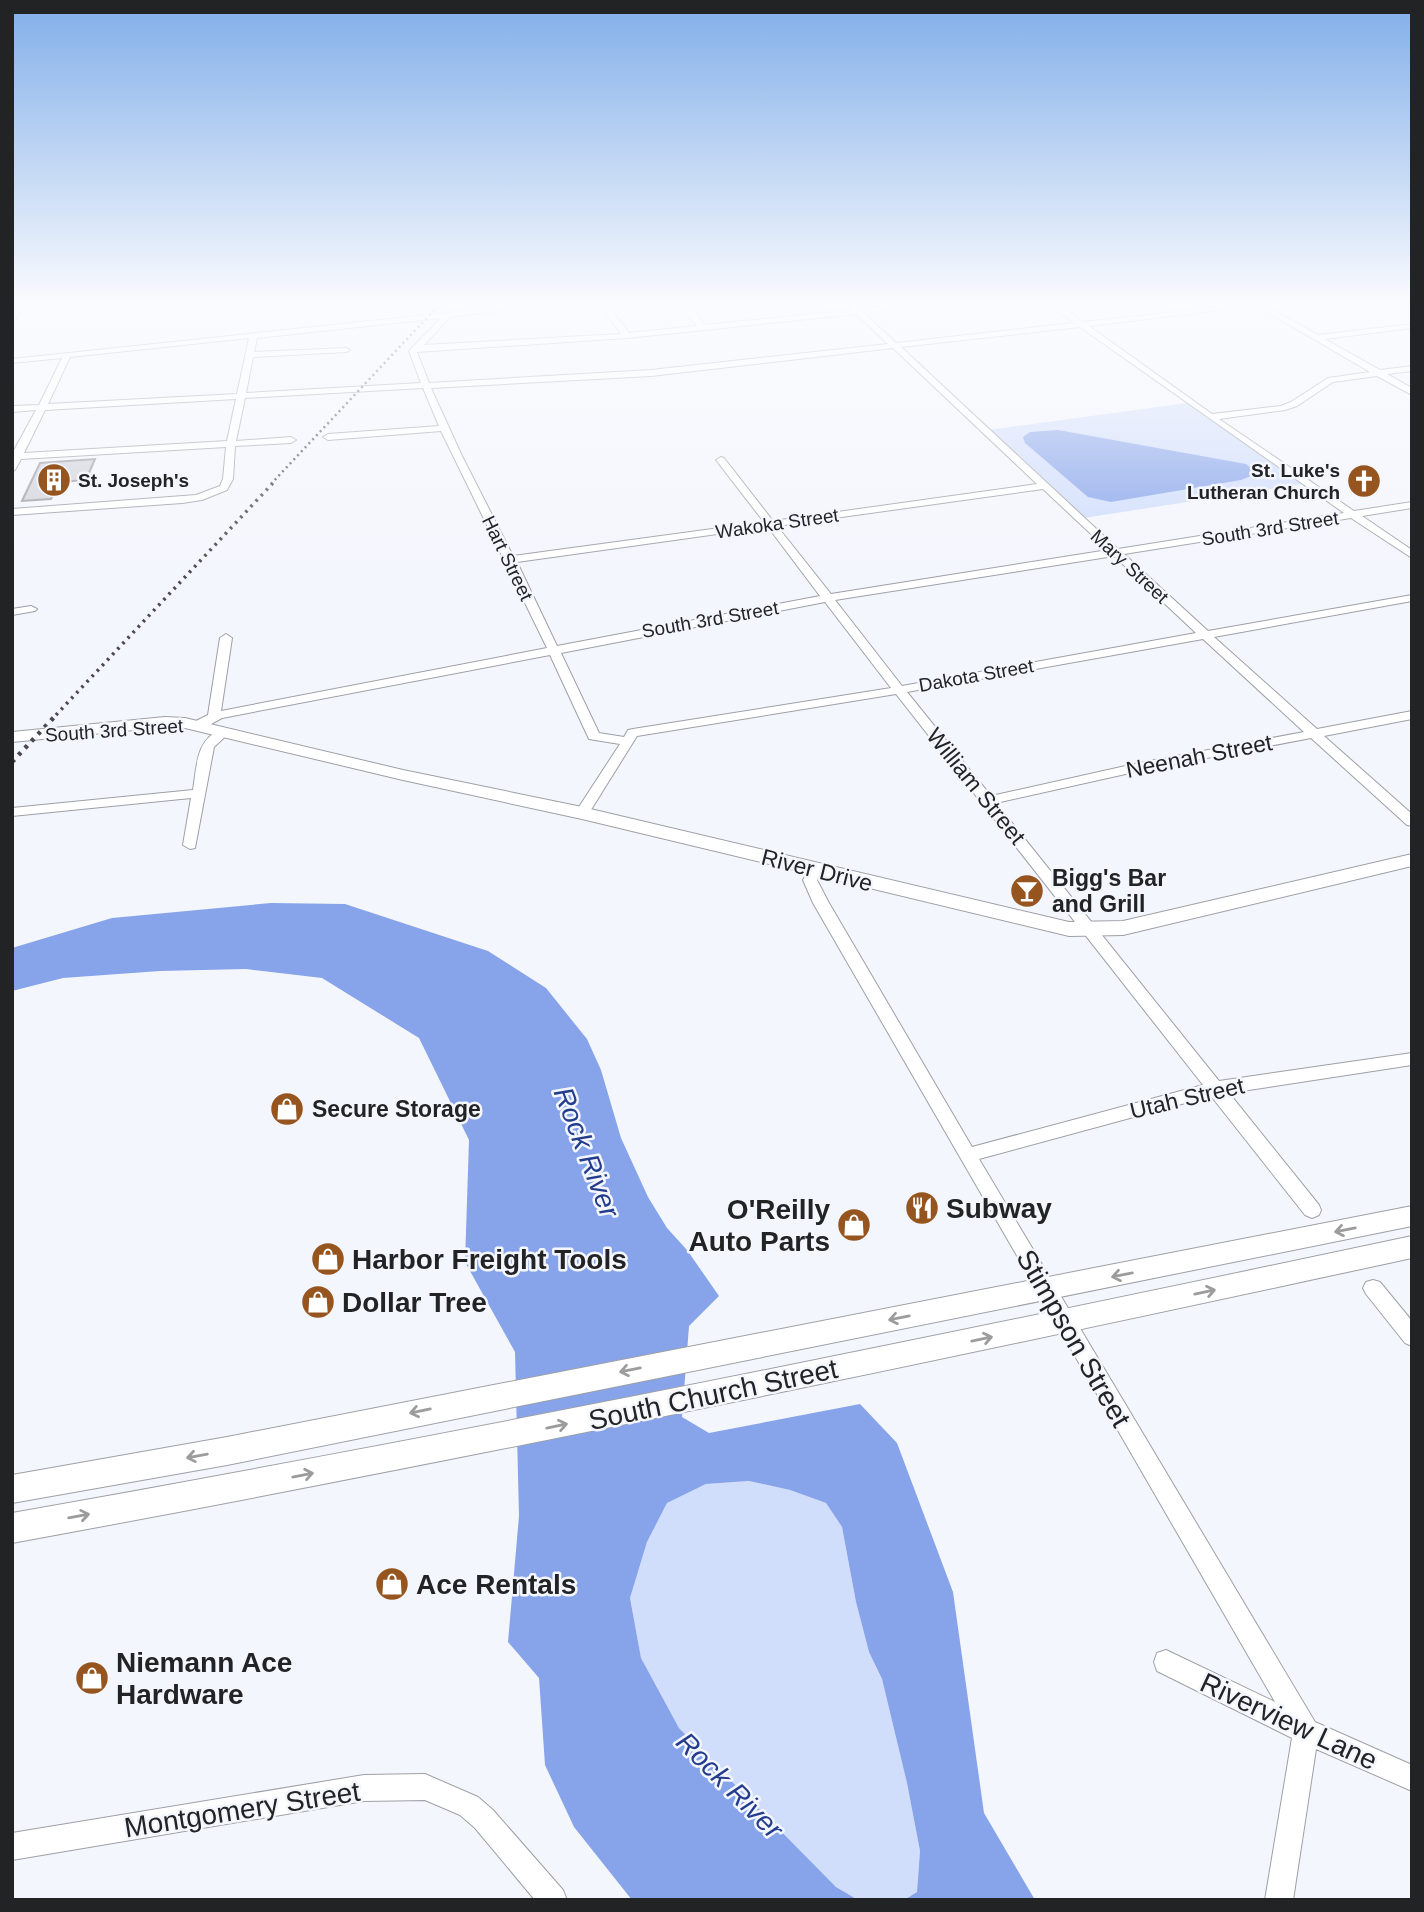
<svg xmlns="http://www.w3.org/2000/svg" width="1424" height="1912" font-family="Arial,sans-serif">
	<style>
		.green { fill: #d0ddfb }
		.water { fill: #87a4ea }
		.building { fill: #d0d3d9; stroke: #999ca2; stroke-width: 2 }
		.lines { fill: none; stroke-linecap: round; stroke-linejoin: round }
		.street-casing { stroke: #9ea0a6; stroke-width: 2 }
		.secondary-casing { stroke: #9ea0a6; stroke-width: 2 }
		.street { fill: #fff; fill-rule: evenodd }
		.secondary { fill: #fff; fill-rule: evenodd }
		.rail-far2 { stroke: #494a4d; stroke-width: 2.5; stroke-dasharray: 2 3.5; stroke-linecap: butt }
		.rail-far1 { stroke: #494a4d; stroke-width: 3.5; stroke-dasharray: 2.5 5; stroke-linecap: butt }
		.rail { stroke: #494a4d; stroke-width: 4.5; stroke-dasharray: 3.5 6; stroke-linecap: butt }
		.oneway { stroke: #9c9c9d }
		.labels { text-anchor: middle; stroke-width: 5; stroke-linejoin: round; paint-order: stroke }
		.far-poi-label { font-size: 19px; font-weight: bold; fill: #222325; stroke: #f4f6fd; text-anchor: end }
		.far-street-label { font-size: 19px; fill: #222325; stroke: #f4f6fd }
		.street-label { font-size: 23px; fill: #222325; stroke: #f4f6fd }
		.poi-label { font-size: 23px; font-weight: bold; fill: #222325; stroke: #f4f6fd; text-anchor: start }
		.near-water-label { font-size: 28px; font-style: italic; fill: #233c8c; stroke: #f4f6fd }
		.near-poi-label { font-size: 28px; font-weight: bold; fill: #222325; stroke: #f4f6fd; text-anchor: start }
		.near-street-label { font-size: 28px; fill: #222325; stroke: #f4f6fd }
	</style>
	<rect width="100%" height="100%" fill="#f4f6fd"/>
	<g class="green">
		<polygon points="1187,403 1302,484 1084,518 988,430"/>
		<polygon points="750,1481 790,1490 826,1503 842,1527 856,1602 869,1652 882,1679 907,1783 920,1851 917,1892 904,1900 858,1900 836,1887 679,1728 641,1658 630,1598 647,1542 667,1503 706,1484"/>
	</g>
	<g class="water">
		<polygon points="1058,430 1246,464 1258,473 1241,480 1111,502 1088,497 1025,443 1023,437 1030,432"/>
		<polygon points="271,903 345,904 488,951 546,988 587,1039 601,1070 621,1138 648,1197 667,1228 687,1250 719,1296 689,1326 682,1417 709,1433 860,1404 897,1443 953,1592 984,1813 1035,1900 904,1900 917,1892 920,1851 907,1783 882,1679 869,1652 856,1602 842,1527 826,1503 790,1490 749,1481 706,1484 667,1503 647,1542 630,1598 641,1658 679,1728 836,1887 858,1900 632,1900 574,1827 545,1765 539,1678 508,1642 519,1516 515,1352 465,1262 469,1140 419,1038 322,978 246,969 160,971 63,978 12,991 12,948 112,918"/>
	</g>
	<polygon class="building" points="95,459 86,480 59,482 51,499 22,501 40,463"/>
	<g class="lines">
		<g class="street-casing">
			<g id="street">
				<polygon points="18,306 25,307 12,323 12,315"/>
				<path d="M 513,306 L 538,306 L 450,317 L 424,345 L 621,334 L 601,306 L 609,306 L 629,333 L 697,326 L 681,306 L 689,306 L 705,325 L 852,310 L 848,306 L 856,306 L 860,309 L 915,306 L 864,313 L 896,343 L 1074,323 L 1051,306 L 1060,306 L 1083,322 L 1230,306 L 1254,306 L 1089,326 L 1212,414 L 1281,406 L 1291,402 L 1328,378 L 1370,372 L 1257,306 L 1266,306 L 1318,335 L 1412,324 L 1412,328 L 1325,339 L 1380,370 L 1412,366 L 1412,371 L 1387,374 L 1412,388 L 1412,395 L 1377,376 L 1333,382 L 1297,406 L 1285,410 L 1219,419 L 1354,511 L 1412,502 L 1412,508 L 1362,516 L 1412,550 L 1412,558 L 1351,518 L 1124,554 L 1208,631 L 1412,595 L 1412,601 L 1214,637 L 1317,729 L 1412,711 L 1412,719 L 1324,736 L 1412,814 L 1412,826 L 1407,825 L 1311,738 L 1139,771 L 996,803 L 1219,1081 L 1412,1053 L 1412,1065 L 1229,1093 L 1319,1205 L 1321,1210 L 1319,1215 L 1312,1218 L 1305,1215 L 1211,1096 L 979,1159 L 1315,1722 L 1412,1765 L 1412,1791 L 1316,1749 L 1293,1900 L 1265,1900 L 1292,1738 L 1157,1671 L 1154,1662 L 1157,1653 L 1166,1650 L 1275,1702 L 813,903 L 803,880 L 810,867 L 815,865 L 822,870 L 817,880 L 829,903 L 972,1147 L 1203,1085 L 896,694 L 637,736 L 589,813 L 582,817 L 575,813 L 620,744 L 589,739 L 550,655 L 222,718 L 202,729 L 192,729 L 192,723 L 208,715 L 220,638 L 226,634 L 232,638 L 221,711 L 547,648 L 441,431 L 328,440 L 323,437 L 328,434 L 439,426 L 423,388 L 245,398 L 236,441 L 291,437 L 296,440 L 291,443 L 235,446 L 233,479 L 227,490 L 202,500 L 182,503 L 12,515 L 12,509 L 196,495 L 220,486 L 223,479 L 226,447 L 21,459 L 15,470 L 12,471 L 12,454 L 36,410 L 12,412 L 12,406 L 39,405 L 62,358 L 12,363 L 12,359 L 446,313 L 451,310 L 455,312 ZM 856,314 L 888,344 L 651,370 L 429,383 L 417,352 L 627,338 ZM 441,318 L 409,351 L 421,383 L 246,393 L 253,357 L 346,352 L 350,350 L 346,348 L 254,352 L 257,338 ZM 1080,327 L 1344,513 L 1118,549 L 901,347 ZM 249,338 L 237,394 L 48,404 L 70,357 ZM 893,348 L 1037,484 L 773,521 L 724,458 L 721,457 L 716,460 L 764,522 L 513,556 L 462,456 L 431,388 L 651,376 ZM 236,399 L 227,441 L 24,453 L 45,410 ZM 1043,489 L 1108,550 L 831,594 L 777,526 ZM 768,527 L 820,596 L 557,646 L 517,562 ZM 1114,556 L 1196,633 L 902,686 L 835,600 ZM 825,602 L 891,688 L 633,729 L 628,730 L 624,737 L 599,733 L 561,653 ZM 1203,639 L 1304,732 L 1139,763 L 991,796 L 907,692 Z"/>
				<polygon points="31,606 37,609 35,611 12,615 12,609"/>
				<path d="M 223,729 L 229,733 L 214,747 L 195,848 L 190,849 L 183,845 L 191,798 L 12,816 L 12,808 L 193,790 C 197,765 196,738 223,729 Z"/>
				<polygon points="1373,1280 1380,1282 1412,1321 1412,1346 1405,1343 1366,1294 1363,1288 1366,1282"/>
				<polygon points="425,1774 478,1797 493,1810 563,1890 567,1900 535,1900 475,1828 460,1815 425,1800 364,1801 12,1860 12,1833 364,1775"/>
			</g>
		</g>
		<g class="secondary-casing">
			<g id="secondary">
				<polygon points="12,306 41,306 36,309 12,311"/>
				<polygon points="165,717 185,718 403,770 582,807 1069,922 1123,921 1412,854 1412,866 1123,935 1069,936 582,819 403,780 185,728 165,727 12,742 12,732"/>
				<polygon points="1412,1206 1412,1226 227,1465 12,1503 12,1475 227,1437"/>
				<path d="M 1412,1236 L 1412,1258 C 946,1359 481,1457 12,1543 L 12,1513 C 481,1430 946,1335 1412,1236 Z"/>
			</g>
		</g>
		<use href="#street" class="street"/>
		<use href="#secondary" class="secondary"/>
		<polyline class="rail-far2" points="271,484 438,306"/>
		<polyline class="rail-far1" points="56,715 273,483"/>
		<polyline class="rail" points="12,762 57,714"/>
	</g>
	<defs><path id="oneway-shaft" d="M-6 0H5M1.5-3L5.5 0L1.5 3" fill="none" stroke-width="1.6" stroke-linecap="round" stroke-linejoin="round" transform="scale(1.75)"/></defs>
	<g class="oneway">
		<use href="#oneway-shaft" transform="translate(1345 1230) rotate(169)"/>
		<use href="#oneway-shaft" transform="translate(1122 1275) rotate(169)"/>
		<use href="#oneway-shaft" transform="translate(1205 1292) rotate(-12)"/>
		<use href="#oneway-shaft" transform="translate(899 1318) rotate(169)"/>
		<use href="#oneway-shaft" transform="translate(982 1339) rotate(-12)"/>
		<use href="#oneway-shaft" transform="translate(630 1370) rotate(169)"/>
		<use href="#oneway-shaft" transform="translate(420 1411) rotate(168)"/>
		<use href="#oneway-shaft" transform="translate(557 1426) rotate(-12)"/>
		<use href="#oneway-shaft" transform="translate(197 1456) rotate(170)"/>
		<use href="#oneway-shaft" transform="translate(303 1475) rotate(-11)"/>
		<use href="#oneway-shaft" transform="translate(79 1516) rotate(-10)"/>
	</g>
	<linearGradient id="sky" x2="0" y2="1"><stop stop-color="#81aee9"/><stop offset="0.53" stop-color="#fafbfe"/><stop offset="1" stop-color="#fafbfe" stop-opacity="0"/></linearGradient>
	<rect width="1424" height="574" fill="url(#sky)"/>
	<defs>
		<g id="building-disc" transform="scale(1.75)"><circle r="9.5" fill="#96551f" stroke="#f4f6fd"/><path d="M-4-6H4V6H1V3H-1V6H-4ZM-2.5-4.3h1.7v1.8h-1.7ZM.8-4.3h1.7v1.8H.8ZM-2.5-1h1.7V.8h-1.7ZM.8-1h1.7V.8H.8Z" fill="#fff"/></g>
		<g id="church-disc" transform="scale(1.75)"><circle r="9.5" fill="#96551f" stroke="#f4f6fd"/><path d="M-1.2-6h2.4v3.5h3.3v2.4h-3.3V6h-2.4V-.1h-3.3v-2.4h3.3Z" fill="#fff"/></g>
		<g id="bar-disc" transform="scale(1.75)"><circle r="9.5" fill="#96551f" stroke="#f4f6fd"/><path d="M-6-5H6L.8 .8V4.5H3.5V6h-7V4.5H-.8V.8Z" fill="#fff"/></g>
		<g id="shop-disc" transform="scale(1.75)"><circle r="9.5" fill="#96551f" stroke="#f4f6fd"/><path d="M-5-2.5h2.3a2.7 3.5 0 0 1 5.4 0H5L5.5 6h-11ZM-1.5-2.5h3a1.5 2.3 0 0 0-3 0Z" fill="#fff"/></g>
		<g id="restaurant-disc" transform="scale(1.75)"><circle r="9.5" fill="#96551f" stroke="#f4f6fd"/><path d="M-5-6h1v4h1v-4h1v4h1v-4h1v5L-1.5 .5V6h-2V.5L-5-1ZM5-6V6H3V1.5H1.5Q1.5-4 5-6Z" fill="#fff"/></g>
	</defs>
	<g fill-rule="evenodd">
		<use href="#building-disc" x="54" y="480"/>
		<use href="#church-disc" x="1364" y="481"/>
		<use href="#bar-disc" x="1027" y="891"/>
		<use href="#shop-disc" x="287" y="1109"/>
		<use href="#restaurant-disc" x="922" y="1208"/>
		<use href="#shop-disc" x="854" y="1225"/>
		<use href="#shop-disc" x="328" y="1259"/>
		<use href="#shop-disc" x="318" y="1302"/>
		<use href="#shop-disc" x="392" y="1584"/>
		<use href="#shop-disc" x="92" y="1678"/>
	</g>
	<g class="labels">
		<g class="far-poi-label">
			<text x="1340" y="477">St. Luke's<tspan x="1340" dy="22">Lutheran Church</tspan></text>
			<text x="78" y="487" text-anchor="start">St. Joseph's</text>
		</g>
		<g class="far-street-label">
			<text transform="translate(777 523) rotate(-8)" y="7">Wakoka Street</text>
			<text transform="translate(1270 528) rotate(-9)" y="7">South 3rd Street</text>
			<text transform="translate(508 558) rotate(64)" y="7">Hart Street</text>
			<text transform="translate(1130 566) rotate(43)" y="7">Mary Street</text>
			<text transform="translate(710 619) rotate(-10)" y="7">South 3rd Street</text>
			<text transform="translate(976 675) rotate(-10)" y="7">Dakota Street</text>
			<text transform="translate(114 730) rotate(-4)" y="7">South 3rd Street</text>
		</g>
		<g class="street-label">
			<text transform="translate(1199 756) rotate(-11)" y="8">Neenah Street</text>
			<text transform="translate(976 786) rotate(51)" y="8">William Street</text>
			<text transform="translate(817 870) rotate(14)" y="8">River Drive</text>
			<text transform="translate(1187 1098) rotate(-13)" y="8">Utah Street</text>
		</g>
		<g class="poi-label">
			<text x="1052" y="886">Bigg's Bar<tspan x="1052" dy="26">and Grill</tspan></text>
			<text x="312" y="1117">Secure Storage</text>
		</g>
		<g class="near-water-label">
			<text transform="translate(587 1152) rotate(69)" y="10">Rock River</text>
			<text transform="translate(730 1785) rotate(45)" y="10">Rock River</text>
		</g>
		<g class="near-poi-label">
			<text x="946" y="1218">Subway</text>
			<text x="830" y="1219" text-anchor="end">O'Reilly<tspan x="830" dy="32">Auto Parts</tspan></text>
			<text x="352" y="1269">Harbor Freight Tools</text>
			<text x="342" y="1312">Dollar Tree</text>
			<text x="416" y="1594">Ace Rentals</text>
			<text x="116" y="1672">Niemann Ace<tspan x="116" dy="32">Hardware</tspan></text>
		</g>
		<g class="near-street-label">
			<text transform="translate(1074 1338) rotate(60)" y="10">Stimpson Street</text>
			<text transform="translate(713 1394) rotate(-12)" y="10">South Church Street</text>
			<text transform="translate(1289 1721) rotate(25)" y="10">Riverview Lane</text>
			<text transform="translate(242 1809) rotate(-9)" y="10">Montgomery Street</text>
		</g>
	</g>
	<rect width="1424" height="1912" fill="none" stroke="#222325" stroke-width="28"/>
</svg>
